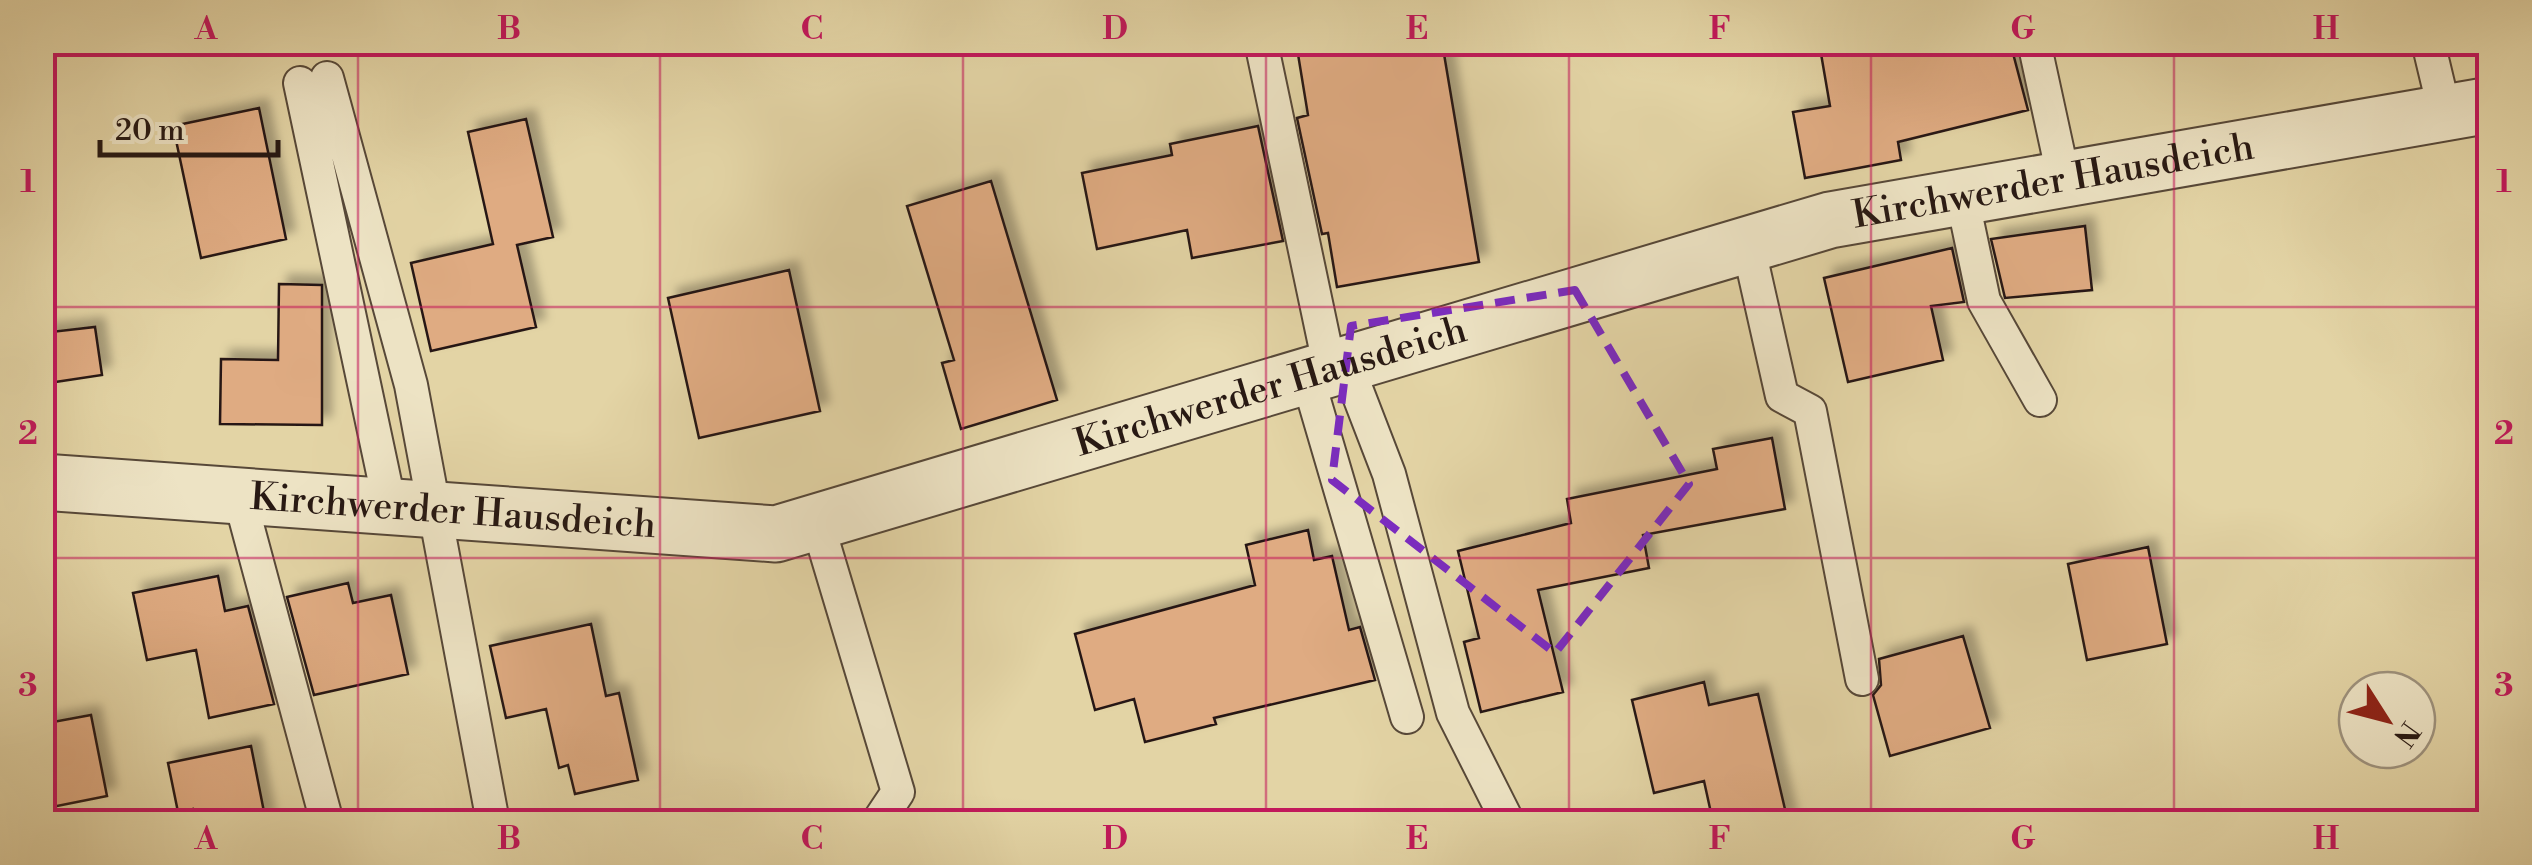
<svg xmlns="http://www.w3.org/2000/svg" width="2532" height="865" font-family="'Libre Bodoni',serif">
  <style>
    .building { fill: #dfab82; stroke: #281913; stroke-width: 2.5; filter: url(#shadow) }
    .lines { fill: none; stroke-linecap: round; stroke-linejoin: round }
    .service-casing { stroke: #574838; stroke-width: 36 }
    .tertiary-casing { stroke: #574838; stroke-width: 59 }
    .service { stroke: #ede3c4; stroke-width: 32 }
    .tertiary { stroke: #ede3c4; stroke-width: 55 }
    .marked { fill: none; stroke: #7b2cbf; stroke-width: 8; stroke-dasharray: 20 12; stroke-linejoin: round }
    .grid { fill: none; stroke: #c2185b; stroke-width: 2.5; stroke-opacity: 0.55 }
    .labels { text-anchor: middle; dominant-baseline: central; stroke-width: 10; stroke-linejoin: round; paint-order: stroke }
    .street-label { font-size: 38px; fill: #281913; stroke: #ede3c4 }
    .neatline { fill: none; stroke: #c2185b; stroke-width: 4 }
    .grid-label { font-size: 32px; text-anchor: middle; font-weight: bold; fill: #c2185b }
  </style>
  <defs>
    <filter id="shadow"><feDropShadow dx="9" dy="-9" stdDeviation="5" flood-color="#0004"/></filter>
  </defs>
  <rect width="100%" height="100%" fill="#e3d4a5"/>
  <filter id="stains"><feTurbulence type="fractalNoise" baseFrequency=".002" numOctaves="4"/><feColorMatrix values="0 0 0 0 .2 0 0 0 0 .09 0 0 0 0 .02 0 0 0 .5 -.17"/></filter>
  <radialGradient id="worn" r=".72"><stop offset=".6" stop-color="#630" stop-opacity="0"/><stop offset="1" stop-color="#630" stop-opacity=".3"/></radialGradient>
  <path class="building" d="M1296,42H1442L1479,262L1337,287L1328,233L1322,234L1297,118L1308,115Z
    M1819,42H2010L2028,110L1898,142L1901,160L1805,178L1793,112L1830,106Z
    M259,108L286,239L201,258L173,126Z
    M526,119L553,237L517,245L536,327L431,351L411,263L493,244L468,132Z
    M1258,126L1283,241L1192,258L1187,230L1097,249L1082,173L1172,155L1170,144Z
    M991,181L1057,400L961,429L942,363L954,360L907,206Z
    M2085,226L2092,290L2005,298L1991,239Z
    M1952,248L1964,302L1931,306L1943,360L1848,382L1824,278Z
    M789,270L820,411L699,438L668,298Z
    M279,284L322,285V425L220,424L221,359L278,360Z
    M95,327L102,375L42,384V333Z
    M1772,438L1785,509L1643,535L1649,568L1538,590L1563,692L1481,712L1464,642L1479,638L1458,551L1571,523L1567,499L1717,469L1713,449Z
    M1308,530L1314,560L1332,556L1349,630L1360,627L1375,680L1214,718L1216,724L1145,742L1134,699L1095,710L1075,634L1255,585L1246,545Z
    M2148,547L2167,644L2087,660L2068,564Z
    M218,576L225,611L248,606L274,704L209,718L196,650L147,660L133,593Z
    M348,583L353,603L391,595L408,674L314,695L287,597Z
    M591,624L606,696L619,693L638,780L575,794L568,765L559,768L546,709L506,718L490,646Z
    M1963,636L1990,728L1890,756L1873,695L1881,685L1879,659Z
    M1704,682L1709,705L1758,694L1788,822H1713L1704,781L1654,793L1632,700Z
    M91,715L107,796L42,809V724Z
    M251,746L266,822H196L193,809L178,812L168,763Z"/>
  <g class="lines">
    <g class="service-casing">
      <path id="service" d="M1261,42L1330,369
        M2034,42L2064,180
        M2428,42L2445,113
        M327,78L411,385L493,822
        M300,83L390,506
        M1962,197L1984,301L2040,400
        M1748,245L1782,396L1810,411L1862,679
        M1347,365L1389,474L1453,713L1508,822
        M1307,376L1407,717
        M239,495L327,822
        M817,522L898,792L878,822"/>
    </g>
    <g class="tertiary-casing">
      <g id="tertiary">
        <path id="s1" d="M42,482L776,534L1830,220L2490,105"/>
      </g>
    </g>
    <use href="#service" class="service"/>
    <use href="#tertiary" class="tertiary"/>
  </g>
  <path class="marked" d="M1575,290L1689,484L1555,653L1332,480L1351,326Z"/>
  <path class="grid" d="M358,42V822M660,42V822M963,42V822M1266,42V822M1569,42V822M1871,42V822M2174,42V822M42,307H2490M42,558H2490"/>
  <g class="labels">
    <g class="street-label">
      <text stroke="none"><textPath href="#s1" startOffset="2062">Kirchwerder Hausdeich</textPath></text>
      <text stroke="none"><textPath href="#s1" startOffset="1252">Kirchwerder Hausdeich</textPath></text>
      <text stroke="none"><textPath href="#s1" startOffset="412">Kirchwerder Hausdeich</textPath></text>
    </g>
  </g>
  <rect width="2532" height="865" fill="none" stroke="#e3d4a5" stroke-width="110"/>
  <g transform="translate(2387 720) rotate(126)"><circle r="48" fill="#ede3c4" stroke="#9e927d" stroke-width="2.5"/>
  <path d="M0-8L18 38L0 25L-18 38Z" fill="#8f2418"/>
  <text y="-15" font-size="28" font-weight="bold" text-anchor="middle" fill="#281913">N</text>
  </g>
  <path d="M100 140v15h178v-15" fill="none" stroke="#281913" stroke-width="5"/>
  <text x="115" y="140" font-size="30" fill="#281913" stroke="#ede3c4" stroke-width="8" paint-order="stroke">20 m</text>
  <rect x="55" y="55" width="2422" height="755" class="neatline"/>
  <g class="grid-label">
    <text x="206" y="39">A</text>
    <text x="509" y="39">B</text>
    <text x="812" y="39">C</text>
    <text x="1115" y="39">D</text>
    <text x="1417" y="39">E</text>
    <text x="1720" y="39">F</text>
    <text x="2023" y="39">G</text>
    <text x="2326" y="39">H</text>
    <text x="28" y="192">1</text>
    <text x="2504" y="192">1</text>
    <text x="28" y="444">2</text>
    <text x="2504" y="444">2</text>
    <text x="28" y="696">3</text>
    <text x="2504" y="696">3</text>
    <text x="206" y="849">A</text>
    <text x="509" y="849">B</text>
    <text x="812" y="849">C</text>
    <text x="1115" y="849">D</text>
    <text x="1417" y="849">E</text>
    <text x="1720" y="849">F</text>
    <text x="2023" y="849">G</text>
    <text x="2326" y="849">H</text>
  </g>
  <rect width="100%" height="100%" filter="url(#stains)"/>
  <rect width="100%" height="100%" fill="url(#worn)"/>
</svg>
